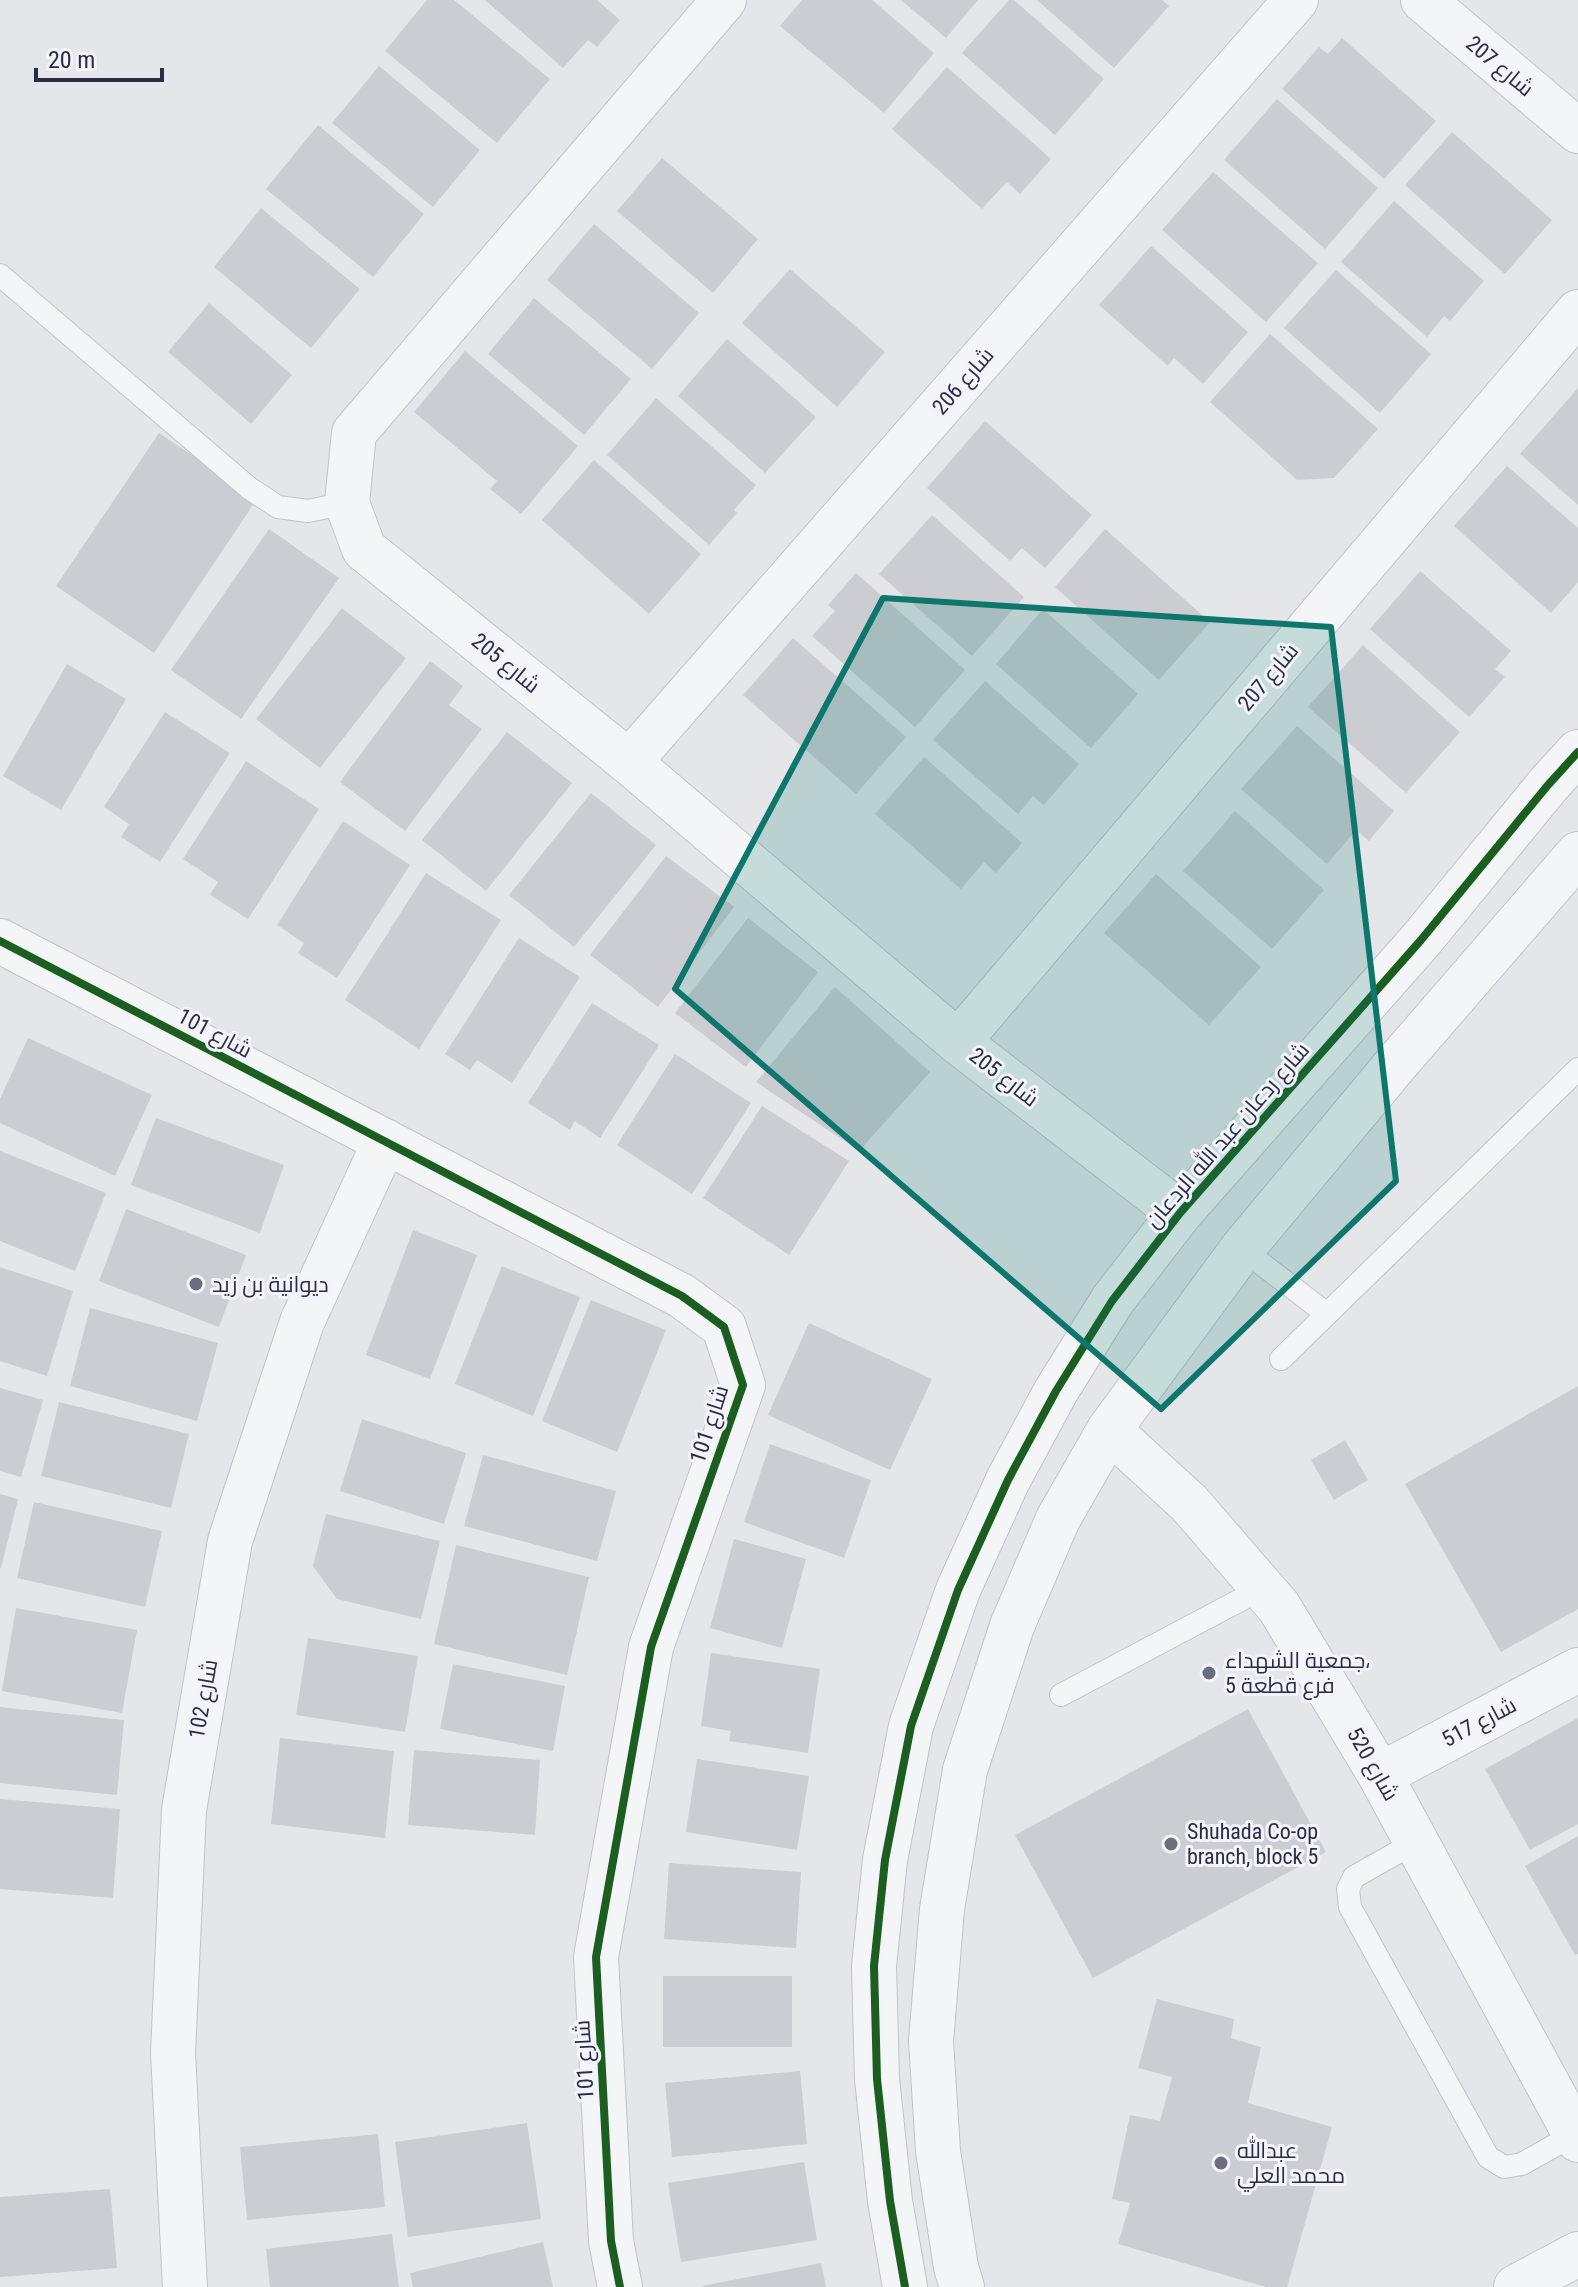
<svg xmlns="http://www.w3.org/2000/svg" width="1578" height="2287" font-family="'Roboto Condensed',Cairo,sans-serif">
  <style>
    .building { fill: #cccdd2 }
    .lines { fill: none; stroke-linecap: round; stroke-linejoin: round }
    .service-casing { stroke: #c2c3c8; stroke-width: 24 }
    .minor-casing { stroke: #c2c3c8; stroke-width: 46 }
    .tertiary-casing { stroke: #c2c3c8; stroke-width: 46 }
    .service { stroke: #f4f5f7; stroke-width: 22 }
    .minor { stroke: #f4f5f7; stroke-width: 44 }
    .tertiary { stroke: #f4f5f7; stroke-width: 44 }
    .cycleway-casing { stroke: #f3f4f9; stroke-width: 13 }
    .cycleway { stroke: #1b5e20; stroke-width: 8 }
    .marked { fill: #0f766e; fill-opacity: 0.2; stroke: #0f766e; stroke-width: 6; stroke-linejoin: round }
    .poi-dot { fill: #6b6e7f; stroke: #f3f4f9; stroke-width: 3 }
    .labels { text-anchor: middle; dominant-baseline: central; stroke-width: 6; stroke-linejoin: round; paint-order: stroke }
    .street-label { font-size: 22px; fill: #292e46; stroke: #f3f4f9 }
    .poi-label { font-size: 22px; fill: #292e46; stroke: #f3f4f9; text-anchor: start }
  </style>
  <rect width="100%" height="100%" fill="#e5e6ea"/>
  <path class="building" d="M427,0H454L550,79L497,143L385,51Z
    M485,0H597L620,20L597,47L588,40L563,68Z
    M802,0H872L934,53L884,113L780,26Z
    M901,0H978L946,38Z
    M1009,0H1014L1104,79L1055,135L962,53Z
    M1037,0H1162L1169,6L1114,68Z
    M1342,38L1436,121L1384,179L1282,89L1319,47L1328,54Z
    M379,66L480,150L433,207L332,123Z
    M947,67L1051,159L1020,194L1007,182L982,209L892,129Z
    M1277,99L1378,188L1325,249L1224,160Z
    M318,125L424,214L373,277L266,189Z
    M1452,132L1552,220L1505,274L1405,185Z
    M662,158L758,239L713,293L617,211Z
    M1213,172L1318,263L1266,322L1162,230Z
    M1394,201L1484,281L1450,321L1444,316L1427,337L1341,262Z
    M261,208L360,289L311,348L214,267Z
    M594,224L699,313L652,369L547,280Z
    M1151,246L1248,332L1203,384L1174,358L1168,366L1099,305Z
    M790,269L885,352L837,407L742,323Z
    M1336,270L1431,354L1380,413L1284,328Z
    M534,298L631,379L584,435L488,354Z
    M209,303L292,375L251,424L168,352Z
    M1270,334L1378,429L1334,478L1297,480L1210,402Z
    M727,339L816,417L765,473L678,396Z
    M465,351L578,446L521,514L490,489L497,481L414,412Z
    M1578,388V505L1520,454Z
    M656,398L756,485L734,510L737,513L709,545L607,455Z
    M985,421L1092,515L1045,568L1022,548L1010,561L927,488Z
    M159,433L257,499L154,653L56,586Z
    M594,460L701,554L649,614L542,520Z
    M1507,466L1578,528V582L1551,613L1454,526Z
    M932,515L1024,597L972,656L879,574Z
    M269,529L339,578L241,719L171,670Z
    M1105,529L1210,622L1159,680L1055,587Z
    M1420,571L1511,651L1495,669L1505,677L1469,717L1370,629Z
    M856,573L965,670L915,727L812,636L835,611L828,605Z
    M342,608L406,658L320,768L256,719Z
    M1043,609L1138,694L1091,748L996,664Z
    M793,638L906,737L856,794L743,695Z
    M1363,645L1460,732L1406,793L1308,707Z
    M430,661L463,686L449,705L482,729L405,831L340,782Z
    M67,664L126,699L61,810L3,776Z
    M985,681L1079,764L1044,805L1033,796L1018,814L933,740Z
    M165,712L230,753L160,862L121,837L129,824L104,807Z
    M1297,726L1394,811L1369,841L1356,830L1327,864L1241,789Z
    M507,732L572,783L486,891L422,840Z
    M924,757L1022,843L996,873L984,862L961,889L875,814Z
    M246,761L319,809L248,919L210,895L218,882L183,859Z
    M591,793L656,845L574,947L509,895Z
    M1235,811L1324,890L1272,949L1183,871Z
    M343,821L410,865L337,978L298,953L304,943L277,925Z
    M666,856L734,907L658,1007L590,955Z
    M426,873L501,920L419,1049L345,1000Z
    M1156,874L1261,967L1209,1025L1104,933Z
    M748,918L818,972L746,1067L675,1013Z
    M519,938L580,977L512,1083L477,1060L470,1070L445,1054Z
    M835,987L930,1072L859,1151L756,1082Z
    M592,1003L659,1045L600,1138L575,1121L570,1130L528,1103Z
    M28,1038L152,1095L115,1176L0,1123V1099Z
    M675,1054L751,1103L692,1194L617,1145Z
    M762,1106L849,1161L789,1255L703,1198Z
    M156,1118L284,1165L260,1233L131,1185Z
    M0,1151L106,1193L75,1271L0,1241Z
    M126,1209L246,1255L219,1327L99,1281Z
    M413,1230L477,1255L430,1379L366,1355Z
    M502,1266L580,1297L533,1416L455,1384Z
    M0,1267L73,1291L47,1376L0,1361Z
    M591,1300L666,1330L617,1452L542,1421Z
    M90,1308L218,1343L197,1421L70,1386Z
    M809,1323L932,1379L890,1470L768,1415Z
    M1578,1386V1609L1501,1652L1405,1484Z
    M0,1388L43,1400L21,1477L0,1471Z
    M59,1402L189,1434L171,1508L41,1476Z
    M362,1419L466,1453L444,1524L340,1491Z
    M1345,1440L1368,1480L1334,1500L1311,1460Z
    M770,1444L871,1480L844,1558L744,1522Z
    M483,1455L616,1491L597,1561L464,1526Z
    M0,1494L18,1499L1,1568H0Z
    M34,1502L162,1531L145,1607L17,1578Z
    M326,1514L440,1541L421,1619L337,1599L313,1566Z
    M734,1539L806,1559L782,1648L710,1628Z
    M456,1545L589,1577L567,1675L434,1644Z
    M16,1608L137,1630L122,1713L2,1691Z
    M308,1638L418,1656L405,1732L296,1715Z
    M711,1653L820,1669L808,1753L729,1741L731,1731L701,1726Z
    M453,1664L565,1686L553,1751L440,1729Z
    M0,1707L124,1720L117,1795L0,1783Z
    M1248,1709L1326,1852L1093,1978L1015,1835Z
    M1578,1718V1824L1530,1850L1485,1769Z
    M280,1738L394,1751L385,1838L271,1824Z
    M414,1750L540,1760L535,1835L408,1825Z
    M697,1759L809,1776L797,1850L686,1832Z
    M0,1799L120,1809L113,1898L0,1889Z
    M1578,1836V1954L1575,1955L1525,1866Z
    M669,1863L801,1872L796,1948L664,1939Z
    M663,1976H792V2047H663Z
    M1157,1999L1234,2019L1231,2038L1261,2047L1248,2103L1332,2127L1287,2287H1266L1118,2244L1130,2203L1112,2199L1130,2115L1160,2121L1172,2077L1138,2068Z
    M800,2071L807,2144L672,2157L665,2083Z
    M527,2123L541,2219L408,2237L395,2142Z
    M378,2134L385,2207L247,2220L240,2147Z
    M804,2162L817,2240L681,2262L668,2183Z
    M110,2189L117,2268L0,2277V2197Z
    M392,2234L399,2287H270L266,2249Z
    M543,2242L553,2287H413L410,2273Z
    M821,2263L826,2287H702V2286Z"/>
  <g class="lines">
    <g class="service-casing">
      <path id="service" d="M0,275L249,488L278,507L308,511L347,503
        M1242,1249L1327,1314
        M1281,1359L1578,1069
        M1061,1695L1263,1588
        M1416,1842L1354,1877L1348,1889L1350,1907L1488,2157L1504,2167L1522,2164L1575,2134"/>
    </g>
    <g class="minor-casing">
      <path id="minor" d="M724,0L354,433L347,503L364,549L629,762L958,1042L1180,1213
        M1423,0L1578,131
        M629,762L1296,0
        M0,941L682,1296L724,1327L743,1385L651,1647L596,1957L611,2241L620,2287
        M958,1042L1578,312
        M1109,1430L1189,1503L1279,1607L1380,1775L1578,2140
        M1380,1775L1578,1670
        M185,2287L173,2053L184,1810L230,1541L302,1322L385,1141
        M1516,2287L1578,2254"/>
    </g>
    <g class="tertiary-casing">
      <path id="tertiary" d="M905,2287L890,2201L877,2079L874,1966L885,1860L911,1726L958,1590L1008,1480L1056,1391L1112,1301L1180,1213L1421,940L1548,785L1578,752
        M962,2287L956,2267L938,2151L931,2041L942,1909L965,1770L1012,1626L1058,1519L1109,1430L1242,1249L1396,1064L1578,854"/>
    </g>
    <use href="#service" class="service"/>
    <use href="#minor" class="minor"/>
    <use href="#tertiary" class="tertiary"/>
    <g class="cycleway-casing">
      <path id="cycleway" d="M0,941L682,1296L724,1327L743,1385L651,1647L596,1957L611,2241L620,2287
        M905,2287L890,2201L877,2079L874,1966L885,1860L911,1726L958,1590L1008,1480L1056,1391L1112,1301L1180,1213L1421,940L1548,785L1578,752"/>
    </g>
    <use href="#cycleway" class="cycleway"/>
  </g>
  <path class="marked" d="M883,598L1331,627L1396,1181L1161,1409L675,989Z"/>
  <g class="poi-dot">
    <circle cx="196" cy="1284" r="8"/>
    <circle cx="1209" cy="1673" r="8"/>
    <circle cx="1171" cy="1844" r="8"/>
    <circle cx="1221" cy="2163" r="8"/>
  </g>
  <g class="labels">
    <g class="street-label">
      <text transform="translate(1500 66) rotate(40)">شارع 207</text>
      <text transform="translate(963 381) rotate(-49)">شارع 206</text>
      <text transform="translate(506 663) rotate(39)">شارع 205</text>
      <text transform="translate(1268 677) rotate(-50)">شارع 207</text>
      <text transform="translate(215 1033) rotate(28)">شارع 101</text>
      <text transform="translate(1004 1077) rotate(38)">شارع 205</text>
      <text transform="translate(1227 1135) rotate(-49)">شارع ردعان عبد الله الردعان</text>
      <text transform="translate(709 1424) rotate(-72)">شارع 101</text>
      <text transform="translate(203 1699) rotate(-80)">شارع 102</text>
      <text transform="translate(1479 1722) rotate(-28)">شارع 517</text>
      <text transform="translate(1373 1764) rotate(60)">شارع 520</text>
      <text transform="translate(584 2060) rotate(-93)">شارع 101</text>
    </g>
    <g class="poi-label">
      <text x="212" y="1284">ديوانية بن زيد</text>
      <text x="1225" y="1660">جمعية الشهداء،<tspan x="1225" dy="25">فرع قطعة 5</tspan></text>
      <text x="1187" y="1831">Shuhada Co-op<tspan x="1187" dy="25">branch, block 5</tspan></text>
      <text x="1237" y="2150">عبدالله<tspan x="1237" dy="25">محمد العلي</tspan></text>
    </g>
  </g>
  <path d="M36 68v12h126v-12" fill="none" stroke="#292e46" stroke-width="4"/>
  <text x="48" y="68" font-size="24" fill="#292e46" stroke="#f3f4f9" stroke-width="6" paint-order="stroke">20 m</text>
</svg>
